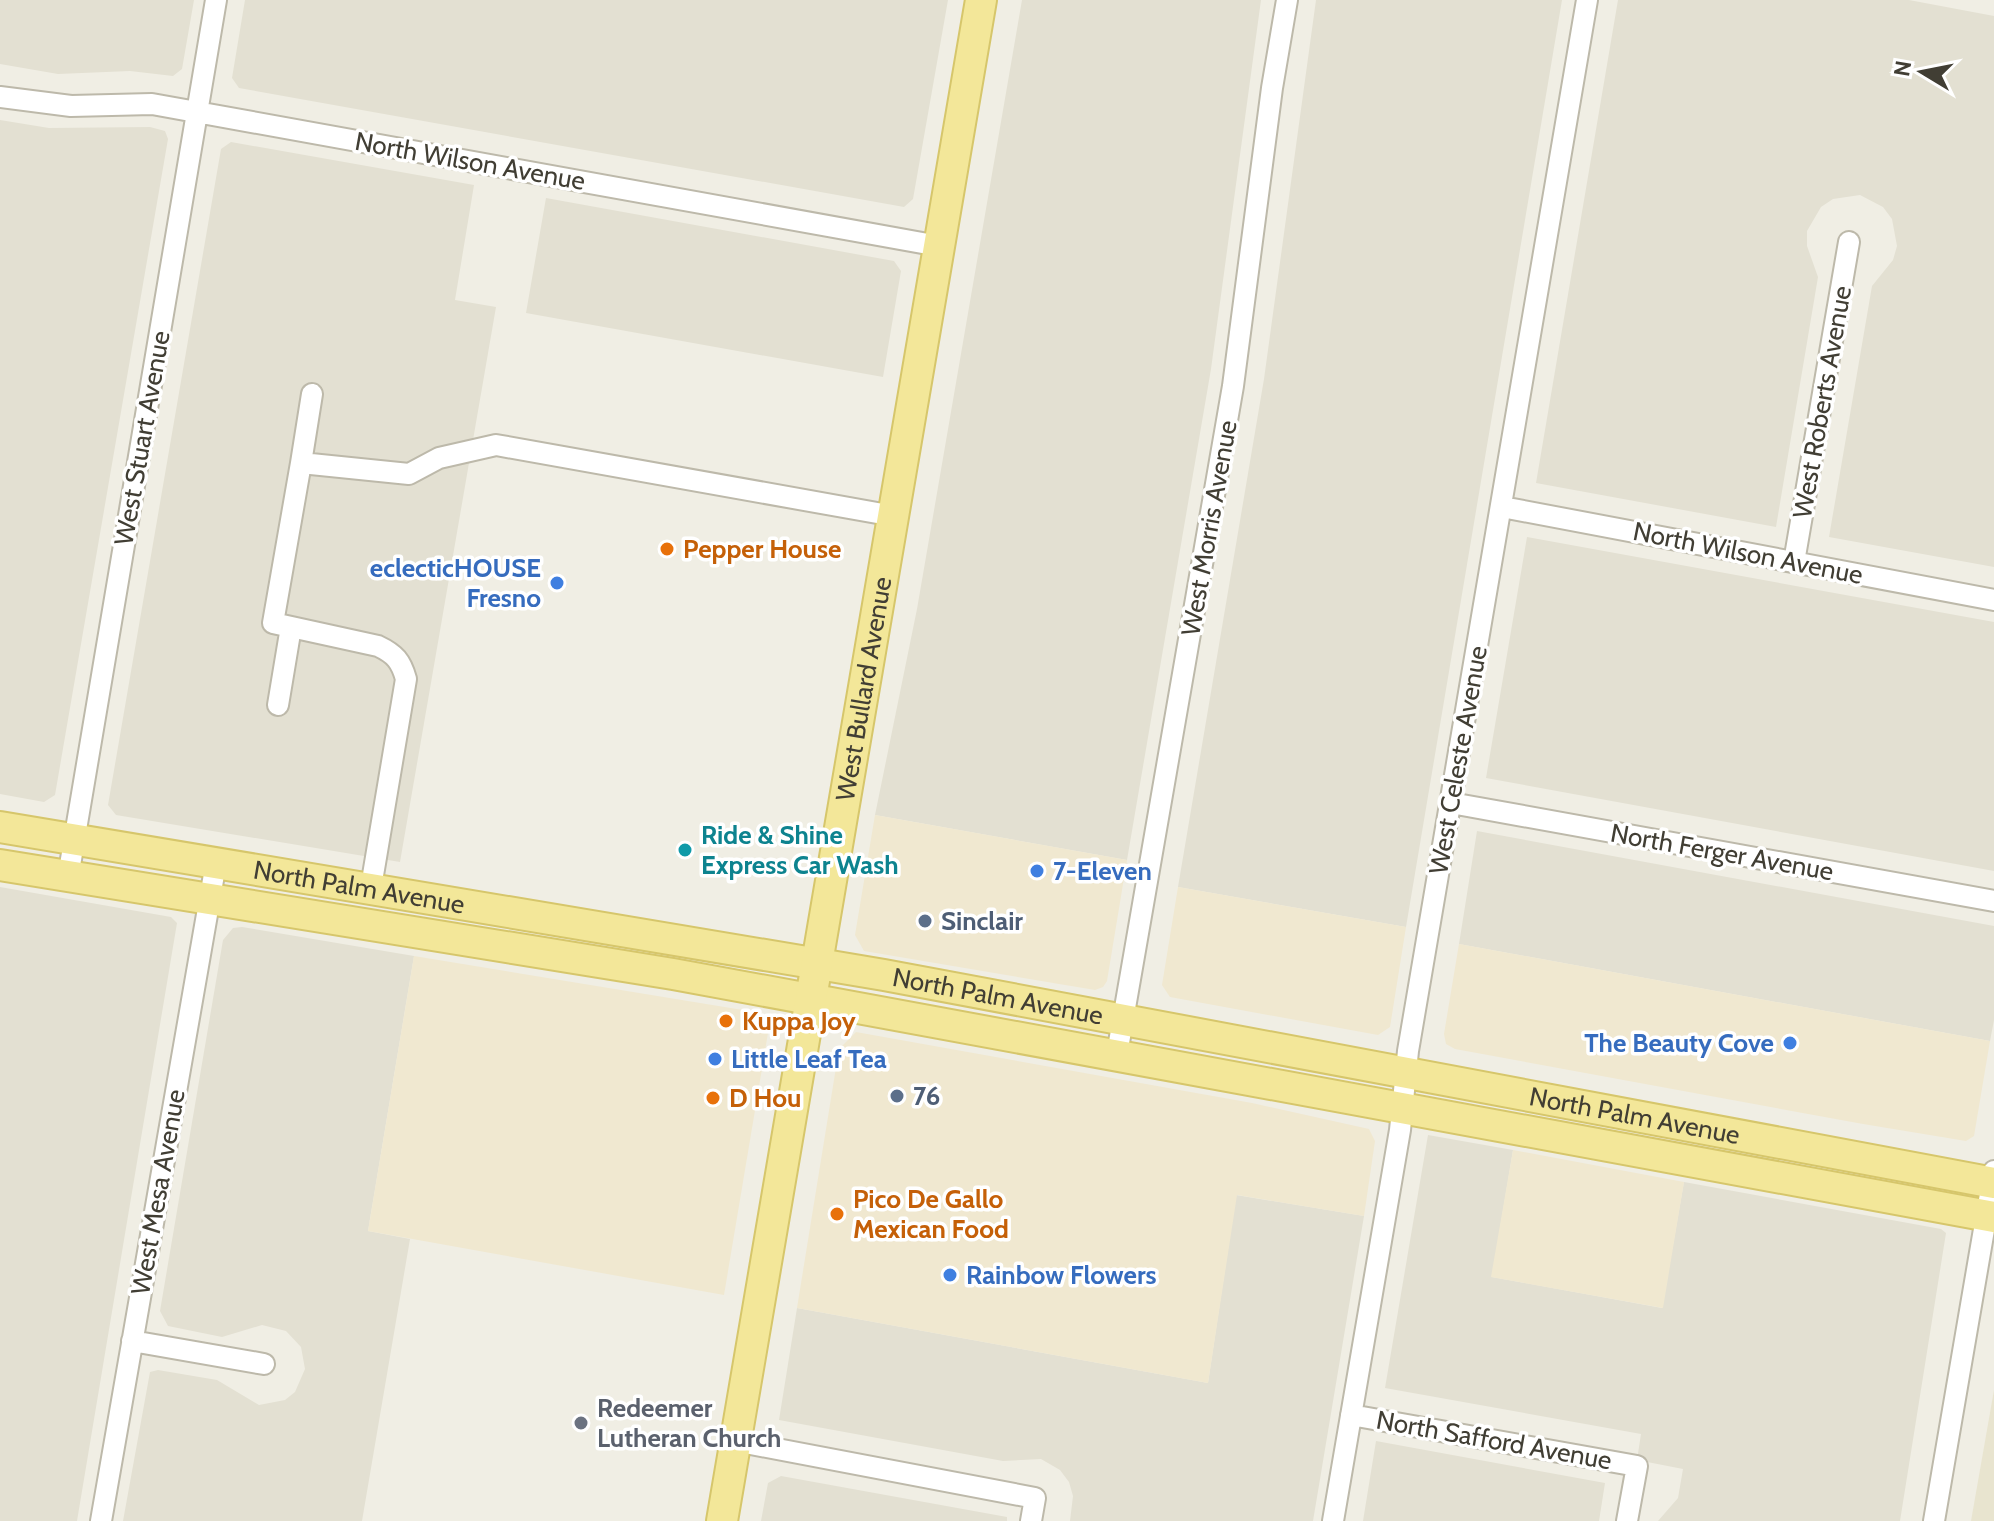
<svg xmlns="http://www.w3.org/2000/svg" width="1994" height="1521" font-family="Cabin,sans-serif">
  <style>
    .residential { fill: #e3e0d2 }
    .commercial { fill: #f0e8d0 }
    .education { fill: #e8e4cf }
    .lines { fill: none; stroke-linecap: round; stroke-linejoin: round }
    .minor-casing { stroke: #bdb9aa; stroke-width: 24 }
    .primary-casing { stroke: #d6c66b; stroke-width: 34 }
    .minor { stroke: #fff; stroke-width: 20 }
    .primary { stroke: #f3e799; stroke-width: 30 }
    .food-dot { fill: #e8710a; stroke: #fff; stroke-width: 3 }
    .shop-dot { fill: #3f7fe0; stroke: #fff; stroke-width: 3 }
    .culture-dot { fill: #0f9aa8; stroke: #fff; stroke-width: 3 }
    .service-dot { fill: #5c6f8a; stroke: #fff; stroke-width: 3 }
    .worship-dot { fill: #6b7280; stroke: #fff; stroke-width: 3 }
    .labels { text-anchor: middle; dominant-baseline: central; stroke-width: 7; stroke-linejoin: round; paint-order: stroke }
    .street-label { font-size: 26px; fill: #413e34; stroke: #fff }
    .food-label { font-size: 26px; font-weight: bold; fill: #c56008; stroke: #fff; text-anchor: start }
    .shop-label { font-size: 26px; font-weight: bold; fill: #366cbe; stroke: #fff; text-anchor: start }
    .culture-label { font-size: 26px; font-weight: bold; fill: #0d838f; stroke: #fff; text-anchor: start }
    .service-label { font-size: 26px; font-weight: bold; fill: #4e5e75; stroke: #fff; text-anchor: start }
    .worship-label { font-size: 26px; font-weight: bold; fill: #5b616d; stroke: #fff; text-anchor: start }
  </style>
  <rect width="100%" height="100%" fill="#f0eee4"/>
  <path class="residential" d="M0,0H194L182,69L173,76L130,71L58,74L0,64Z
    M245,0H948L913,199L904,207L239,88L232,78Z
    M1022,0H1261L1211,369L1127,860L875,815L917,609Z
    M1316,0H1562L1406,927L1178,887L1264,379Z
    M1618,0H1909L1994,16V567L1829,537L1872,286L1893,260L1897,246L1892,219L1883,207L1860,195L1833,199L1821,207L1807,231V246L1818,277L1776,527L1536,483Z
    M0,120L49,128L150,127L165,131L168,139L55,795L44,802L0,794Z
    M231,142L474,185L455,300L496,307L400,862L116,815L108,805L221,149Z
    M546,198L894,261L901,271L883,377L526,313Z
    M1527,537L1994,622V871L1486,778Z
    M1477,831L1994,926V1020L1990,1041L1459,944Z
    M0,887L171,917L177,923L77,1521H0Z
    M242,927L414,956L368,1231L410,1239L362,1521H123L150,1372L158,1370L217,1380L259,1405L285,1400L295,1392L305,1369L301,1347L286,1331L262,1325L222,1337L168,1326L160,1311L223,940L233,928Z
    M1428,1135L1513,1150L1492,1277L1662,1308L1684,1182L1941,1229L1946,1233L1900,1521H1658L1678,1498L1683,1469L1637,1460L1641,1434L1385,1388Z
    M1236,1195L1364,1216L1313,1521H1070L1073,1496L1069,1482L1060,1470L1041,1459L1003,1461L779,1420L797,1308L1208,1383Z
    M1376,1441L1605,1483L1599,1521H1363Z
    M781,1476L1007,1517V1521H761L768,1483Z"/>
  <path class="commercial" d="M875,815L1127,860L1107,981L1103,987L1095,990L864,951L855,935Z
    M1178,887L1406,927L1390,1027L1378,1035L1170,997L1162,985Z
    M1459,944L1990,1041L1974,1136L1966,1141L1863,1124L1455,1049L1446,1044L1444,1034Z
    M414,956L755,1012L765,1020L768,1033L724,1295L368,1231Z
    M856,1032L1252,1103L1369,1129L1375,1141L1364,1216L1237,1195L1208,1383L797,1308L839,1049Z
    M1513,1150L1684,1182L1663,1308L1491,1277Z"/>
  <path class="education" d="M1994,1390V1521H1971Z"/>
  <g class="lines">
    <g class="minor-casing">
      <path id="minor" d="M0,97L71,106L152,104L939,246
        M301,463L312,394
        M1502,507L1994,600
        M1794,562L1849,242
        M278,705L291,627
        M1451,803L1994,901
        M68,877L216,0
        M371,887L406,679C401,661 395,654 378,646L273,623L301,463L409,474L439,458L496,445L894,516
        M1117,1054L1233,386L1272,88L1287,0
        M132,1341L264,1364
        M1351,1415L1637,1466L1627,1521
        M735,1441L1035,1498L1031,1521
        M101,1521L216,863
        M1333,1521L1400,1130L1408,1051L1587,0
        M1934,1521L1994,1171"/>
    </g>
    <g class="primary-casing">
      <g id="primary">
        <path id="s1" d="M0,827L884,975L1994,1183"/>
        <path d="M0,865L673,974L1994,1217"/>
        <path id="s2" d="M722,1521L981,0"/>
      </g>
    </g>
    <use href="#minor" class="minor"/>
    <use href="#primary" class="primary"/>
  </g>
  <g class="food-dot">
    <circle cx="667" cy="549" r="8"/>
    <circle cx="726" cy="1021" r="8"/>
    <circle cx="713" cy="1098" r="8"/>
    <circle cx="837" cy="1214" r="8"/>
  </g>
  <g class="shop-dot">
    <circle cx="557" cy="583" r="8"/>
    <circle cx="1037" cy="871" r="8"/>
    <circle cx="1790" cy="1043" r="8"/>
    <circle cx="715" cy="1059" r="8"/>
    <circle cx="950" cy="1275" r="8"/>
  </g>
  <circle class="culture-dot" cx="685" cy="850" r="8"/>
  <g class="service-dot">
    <circle cx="925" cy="921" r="8"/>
    <circle cx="897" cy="1096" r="8"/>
  </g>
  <circle class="worship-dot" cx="581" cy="1423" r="8"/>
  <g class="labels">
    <g class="street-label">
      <text transform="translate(470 161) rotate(10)">North Wilson Avenue</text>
      <text transform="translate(1822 402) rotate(-80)">West Roberts Avenue</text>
      <text transform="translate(142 438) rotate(-80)">West Stuart Avenue</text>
      <text transform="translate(1209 528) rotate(-80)">West Morris Avenue</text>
      <text transform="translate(1748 553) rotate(11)">North Wilson Avenue</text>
      <text stroke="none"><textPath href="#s2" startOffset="844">West Bullard Avenue</textPath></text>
      <text transform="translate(1458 760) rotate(-80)">West Celeste Avenue</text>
      <text transform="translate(1722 852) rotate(10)">North Ferger Avenue</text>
      <text stroke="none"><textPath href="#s1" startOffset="364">North Palm Avenue</textPath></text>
      <text stroke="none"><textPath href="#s1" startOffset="1012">North Palm Avenue</textPath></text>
      <text stroke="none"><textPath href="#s1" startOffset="1660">North Palm Avenue</textPath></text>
      <text transform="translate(158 1192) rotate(-80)">West Mesa Avenue</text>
      <text transform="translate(1494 1440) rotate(10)">North Safford Avenue</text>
    </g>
    <g class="food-label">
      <text x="683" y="549">Pepper House</text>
      <text x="742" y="1021">Kuppa Joy</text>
      <text x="729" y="1098">D Hou</text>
      <text x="853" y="1199">Pico De Gallo<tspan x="853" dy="30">Mexican Food</tspan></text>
    </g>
    <g class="shop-label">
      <text x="541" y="568" text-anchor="end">eclecticHOUSE<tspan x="541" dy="30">Fresno</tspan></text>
      <text x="1053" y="871">7-Eleven</text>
      <text x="1774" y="1043" text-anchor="end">The Beauty Cove</text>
      <text x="731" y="1059">Little Leaf Tea</text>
      <text x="966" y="1275">Rainbow Flowers</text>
    </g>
    <g class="culture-label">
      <text x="701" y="835">Ride &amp; Shine<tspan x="701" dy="30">Express Car Wash</tspan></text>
    </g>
    <g class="service-label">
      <text x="941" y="921">Sinclair</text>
      <text x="913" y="1096">76</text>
    </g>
    <g class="worship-label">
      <text x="597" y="1408">Redeemer<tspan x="597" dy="30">Lutheran Church</tspan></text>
    </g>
  </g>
  <g transform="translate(1922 72) rotate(280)" stroke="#ffffff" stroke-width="6" paint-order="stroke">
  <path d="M0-6L14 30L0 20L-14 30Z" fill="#413e34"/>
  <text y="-12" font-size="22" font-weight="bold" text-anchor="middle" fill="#413e34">N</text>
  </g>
</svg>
